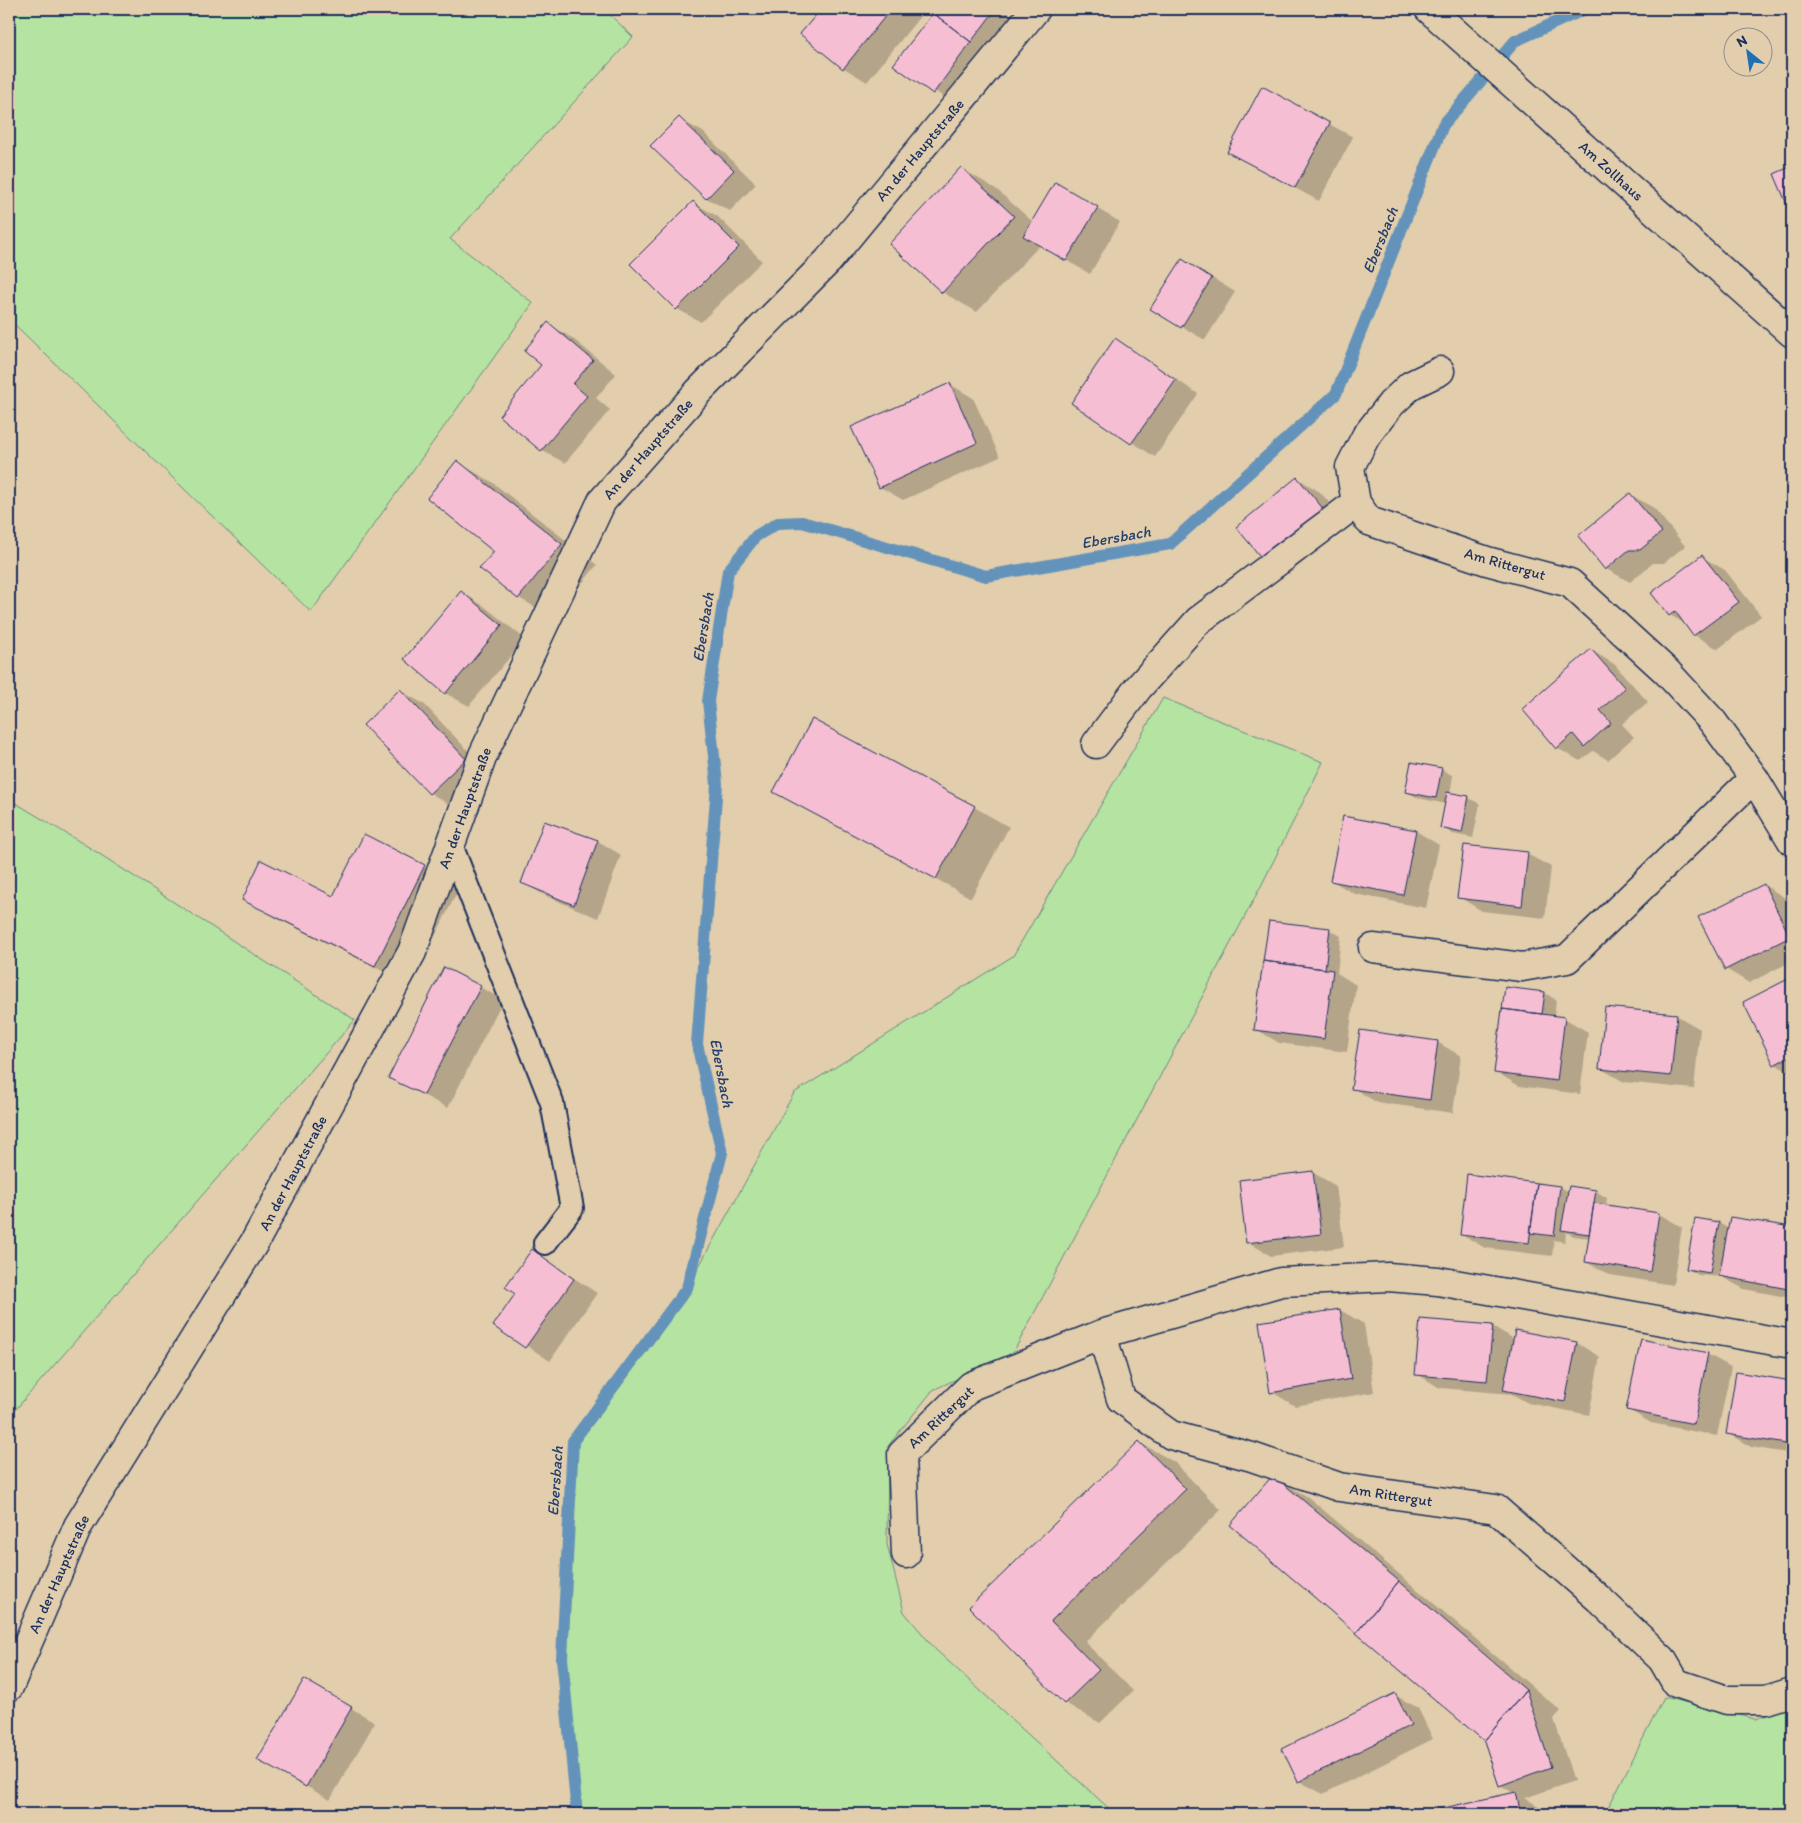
<svg xmlns="http://www.w3.org/2000/svg" width="1801" height="1823" font-family="Itim,sans-serif">
  <style>
    .green { fill: #b5e3a1; stroke: #688980 }
    .shadow { fill: #0003 }
    .lines { fill: none; stroke-linecap: round; stroke-linejoin: round }
    .stream { stroke: #6493ba; stroke-width: 12 }
    .building { fill: #f6bed3; stroke: #1b2f5e }
    .lane-casing { stroke: #1b2f5e; stroke-width: 26 }
    .street-casing { stroke: #1b2f5e; stroke-width: 31 }
    .secondary-casing { stroke: #1b2f5e; stroke-width: 31 }
    .lane { stroke: #e2ceac; stroke-width: 22 }
    .street { stroke: #e2ceac; stroke-width: 28 }
    .secondary { stroke: #e2ceac; stroke-width: 28 }
    .labels { text-anchor: middle; dominant-baseline: central; stroke-width: 5; stroke-linejoin: round; paint-order: stroke }
    .street-label { font-size: 15px; fill: #1b2f5e; stroke: #e2ceac }
    .water-label { font-size: 16px; font-style: italic; fill: #27406d; stroke: #e2ceac }
  </style>
  <rect width="100%" height="100%" fill="#e2ceac"/>
  <filter id="ink" filterUnits="userSpaceOnUse"><feTurbulence type="fractalNoise" baseFrequency=".02" numOctaves="2"/><feDisplacementMap in="SourceGraphic" scale="10" xChannelSelector="R" yChannelSelector="G"/><feConvolveMatrix kernelMatrix="1 2 1 2 8 2 1 2 1" color-interpolation-filters="sRGB"/></filter>
  <g filter="url(#ink)">
    <path class="green" d="M9,9H604L633,37L450,239L533,303L311,612L9,319Z
      M1163,698L1323,762L1261,886L1013,1353L933,1390L888,1446L887,1544L904,1612L936,1650L1115,1814H577L562,1658L573,1441L687,1288L794,1093L1013,956Z
      M9,799L95,851L355,1020L9,1417Z
      M1664,1697L1755,1719L1792,1707V1814H1605Z"/>
    <path class="shadow" d="M822,9H926L867,82L844,68L802,34Z
      M937,9H1003L1020,22L958,106L894,65Z
      M1263,88L1353,137L1319,201L1252,165Z
      M679,119L703,132L756,184L730,211L706,198Z
      M961,168L996,189L1033,222L1055,184L1120,222L1090,274L1040,245L977,312L942,292Z
      M694,203L717,216L762,261L701,322L677,309Z
      M1183,260L1235,292L1205,340L1182,327Z
      M548,324L572,338L616,374L596,398L610,410L565,463L541,450L543,365Z
      M1116,339L1198,394L1155,457L1072,403Z
      M950,384L973,398L1000,457L903,500L880,487Z
      M457,462L492,482L597,565L554,618L519,598L481,568L496,551Z
      M1297,478L1320,492L1348,524L1289,574L1265,560Z
      M1631,495L1654,508L1685,546L1664,563H1653L1630,582L1606,569Z
      M1702,557L1725,570L1761,616L1718,649L1694,635L1687,625L1670,615Z
      M461,592L484,606L525,639L469,706L445,693Z
      M1591,650L1614,664L1648,702L1622,724L1634,737L1608,760L1593,751L1580,761L1557,748Z
      M401,691L424,704L489,773L453,807L430,793L365,725Z
      M1442,769L1453,776L1450,794L1469,798L1480,804L1473,838L1453,834L1441,827L1446,804L1418,798L1407,792Z
      M775,791L974,807L1009,827L971,898Z
      M1344,817L1416,831L1439,845L1426,908L1355,894L1332,881Z
      M544,822L598,841L621,855L598,918L546,896L522,882Z
      M365,836L460,886L411,985L278,919L243,899L334,898Z
      M1527,854L1551,867L1545,918L1482,911L1459,897Z
      M1764,885L1787,899L1792,909V961L1749,983L1726,969Z
      M1270,922L1330,930L1341,936L1337,973L1356,985L1347,1052L1279,1043L1256,1029Z
      M1792,978V1074L1775,1064L1745,1003Z
      M480,987L503,1000L448,1108L390,1078Z
      M1507,989L1545,993L1556,1000L1554,1017L1564,1018L1588,1032L1580,1094L1519,1086L1496,1072Z
      M1676,1015L1700,1029L1694,1089L1624,1082L1600,1068Z
      M1437,1042L1461,1056L1453,1113L1376,1102L1353,1088Z
      M1312,1172L1336,1186L1344,1247L1271,1256L1248,1242Z
      M1560,1187L1569,1192L1596,1191L1607,1198L1606,1206L1659,1214L1682,1227L1673,1285L1610,1275L1586,1262L1590,1238L1574,1236L1566,1232L1565,1242L1554,1240L1552,1256L1485,1248L1461,1234Z
      M1731,1218L1792,1229V1298L1744,1289L1722,1277L1698,1275L1687,1268L1719,1223L1729,1229Z
      M532,1251L597,1293L550,1361L495,1325L517,1294Z
      M1340,1310L1364,1324L1374,1392L1295,1406L1272,1392Z
      M1492,1326L1514,1339L1577,1343L1600,1357L1589,1415L1528,1403L1512,1394L1440,1388L1417,1374Z
      M1707,1354L1731,1367L1717,1436L1651,1423L1627,1409Z
      M1737,1373L1792,1383V1454L1751,1447L1727,1433Z
      M1139,1442L1174,1462L1221,1510L1085,1642L1133,1691L1100,1723L1065,1703L971,1607Z
      M1273,1477L1308,1497L1561,1711L1554,1719L1574,1781L1525,1798L1552,1814H1422L1515,1794L1500,1785L1485,1740Z
      M304,1681L375,1722L330,1800L259,1759Z
      M1395,1695L1418,1708L1433,1739L1323,1794L1299,1781Z"/>
    <g class="lines">
      <path class="stream" d="M577,1814L562,1658L573,1441L687,1288L722,1153L697,1044L717,784L708,701L728,571L756,536L778,523L802,522L986,576L1170,544L1336,394L1443,125L1515,41L1585,9"/>
    </g>
    <path class="building" d="M821,9H891L843,69L800,34Z
      M936,9H996L971,42L933,13Z
      M933,13L971,42L933,94L893,65Z
      M1262,86L1330,123L1295,188L1227,152Z
      M679,117L734,170L706,199L650,146Z
      M1792,166V216L1774,174Z
      M961,167L1014,216L942,293L889,244Z
      M1055,182L1098,207L1066,261L1023,236Z
      M693,201L739,247L676,310L630,264Z
      M1182,259L1212,278L1181,328L1150,309Z
      M548,322L593,360L573,384L587,396L541,451L499,416L541,365L524,351Z
      M1115,338L1176,380L1131,444L1071,403Z
      M950,383L977,443L879,488L851,427Z
      M457,460L562,544L518,599L479,568L494,552L427,498Z
      M1297,477L1325,511L1264,561L1236,527Z
      M1630,493L1662,532L1640,550H1629L1605,570L1578,536Z
      M1702,555L1739,602L1693,636L1675,611L1669,616L1651,593Z
      M461,591L502,625L445,694L404,659Z
      M1591,649L1625,688L1600,710L1611,723L1584,747L1573,734L1556,749L1522,709Z
      M400,689L466,759L429,794L363,725Z
      M812,719L975,806L936,879L773,792Z
      M1411,762L1442,768L1436,798L1405,792Z
      M1447,792L1469,796L1462,833L1440,828Z
      M1343,816L1416,830L1403,895L1330,881Z
      M544,821L598,840L574,905L521,883Z
      M364,834L425,865L375,966L242,900L261,860L333,896Z
      M1464,845L1528,852L1522,906L1457,898Z
      M1764,884L1790,937L1725,970L1698,917Z
      M1269,921L1330,928L1325,969L1263,961Z
      M1263,961L1333,970L1324,1039L1254,1030Z
      M444,967L481,986L424,1095L388,1078Z
      M1792,977V1055L1774,1065L1743,1002Z
      M1505,987L1545,992L1542,1014L1502,1009Z
      M1605,1007L1677,1014L1671,1076L1599,1069Z
      M1502,1009L1565,1017L1557,1081L1494,1073Z
      M1360,1030L1438,1041L1430,1100L1351,1089Z
      M1313,1171L1321,1234L1246,1243L1239,1180Z
      M1467,1174L1537,1183L1529,1243L1460,1235Z
      M1537,1183L1560,1186L1554,1236L1530,1233Z
      M1569,1186L1596,1190L1589,1234L1561,1230Z
      M1594,1203L1659,1213L1650,1272L1585,1262Z
      M1730,1217L1792,1227V1262L1788,1289L1719,1276Z
      M1695,1218L1719,1222L1710,1273L1686,1269Z
      M532,1249L574,1279L525,1348L493,1326L515,1294L505,1287Z
      M1340,1309L1351,1379L1270,1393L1259,1322Z
      M1420,1319L1493,1325L1487,1381L1415,1375Z
      M1515,1330L1577,1342L1565,1402L1503,1390Z
      M1641,1339L1708,1353L1694,1424L1626,1410Z
      M1736,1372L1792,1381V1445L1726,1434Z
      M1139,1441L1186,1489L1051,1621L1099,1670L1064,1704L969,1607Z
      M1273,1475L1399,1581L1356,1633L1230,1525Z
      M1399,1581L1526,1690L1484,1741L1356,1633Z
      M304,1679L352,1707L306,1787L257,1760Z
      M1526,1690L1551,1767L1499,1786L1484,1741Z
      M1395,1693L1411,1725L1298,1782L1282,1749Z
      M1516,1792L1521,1814H1416Z"/>
    <g class="lines">
      <g class="lane-casing">
        <path id="lane" d="M451,845L552,1103L572,1208L545,1243"/>
      </g>
      <g class="street-casing">
        <path id="street" d="M1440,371L1411,385L1391,404L1366,436L1350,467L1356,503L1369,521L1487,561L1570,583L1666,671L1713,722L1754,778L1792,841
          M1096,744L1138,688L1198,621L1356,503
          M1373,948L1522,967L1567,959L1754,778
          M1102,1334L1121,1399L1171,1435L1252,1457L1339,1487L1496,1509L1599,1599L1662,1659L1676,1683L1727,1700H1766L1792,1692
          M906,1554L902,1454L971,1386L1102,1334L1281,1282L1388,1277L1438,1281L1792,1344
          M9,1687L78,1526L254,1243L412,952L483,755L602,501L698,392L828,261L1036,9"/>
      </g>
      <g class="secondary-casing">
        <path id="secondary" d="M1429,9L1792,333"/>
      </g>
      <use href="#lane" class="lane"/>
      <use href="#street" class="street"/>
      <use href="#secondary" class="secondary"/>
    </g>
  </g>
  <g class="labels">
    <g class="street-label">
      <text transform="translate(920 150) rotate(-50)">An der Hauptstraße</text>
      <text transform="translate(1611 171) rotate(42)">Am Zollhaus</text>
      <text transform="translate(648 449) rotate(-49)">An der Hauptstraße</text>
      <text transform="translate(1505 564) rotate(16)">Am Rittergut</text>
      <text transform="translate(465 808) rotate(-70)">An der Hauptstraße</text>
      <text transform="translate(293 1173) rotate(-62)">An der Hauptstraße</text>
      <text transform="translate(941 1417) rotate(-43)">Am Rittergut</text>
      <text transform="translate(1391 1495) rotate(9)">Am Rittergut</text>
      <text transform="translate(59 1574) rotate(-66)">An der Hauptstraße</text>
    </g>
    <g class="water-label">
      <text transform="translate(1380 240) rotate(-68)">Ebersbach</text>
      <text transform="translate(1116 537) rotate(-10)">Ebersbach</text>
      <text transform="translate(703 627) rotate(-81)">Ebersbach</text>
      <text transform="translate(722 1073) rotate(79)">Ebersbach</text>
      <text transform="translate(555 1481) rotate(-86)">Ebersbach</text>
    </g>
  </g>
  <rect width="1801" height="1823" fill="none" stroke="#e2ceac" stroke-width="30"/>
  <rect x="15" y="15" width="1771" height="1793" fill="none" stroke="#1b2f5e" stroke-width="2" filter="url(#ink)"/>
  <g transform="translate(1748 52) rotate(330)"><circle r="24" fill="#e2ceac" stroke="#928e8d"/>
  <path d="M0-4L9 19L0 12L-9 19Z" fill="#1f6fb2"/>
  <text y="-8" font-size="14" font-weight="bold" text-anchor="middle" fill="#1b2f5e">N</text>
  </g>
</svg>
